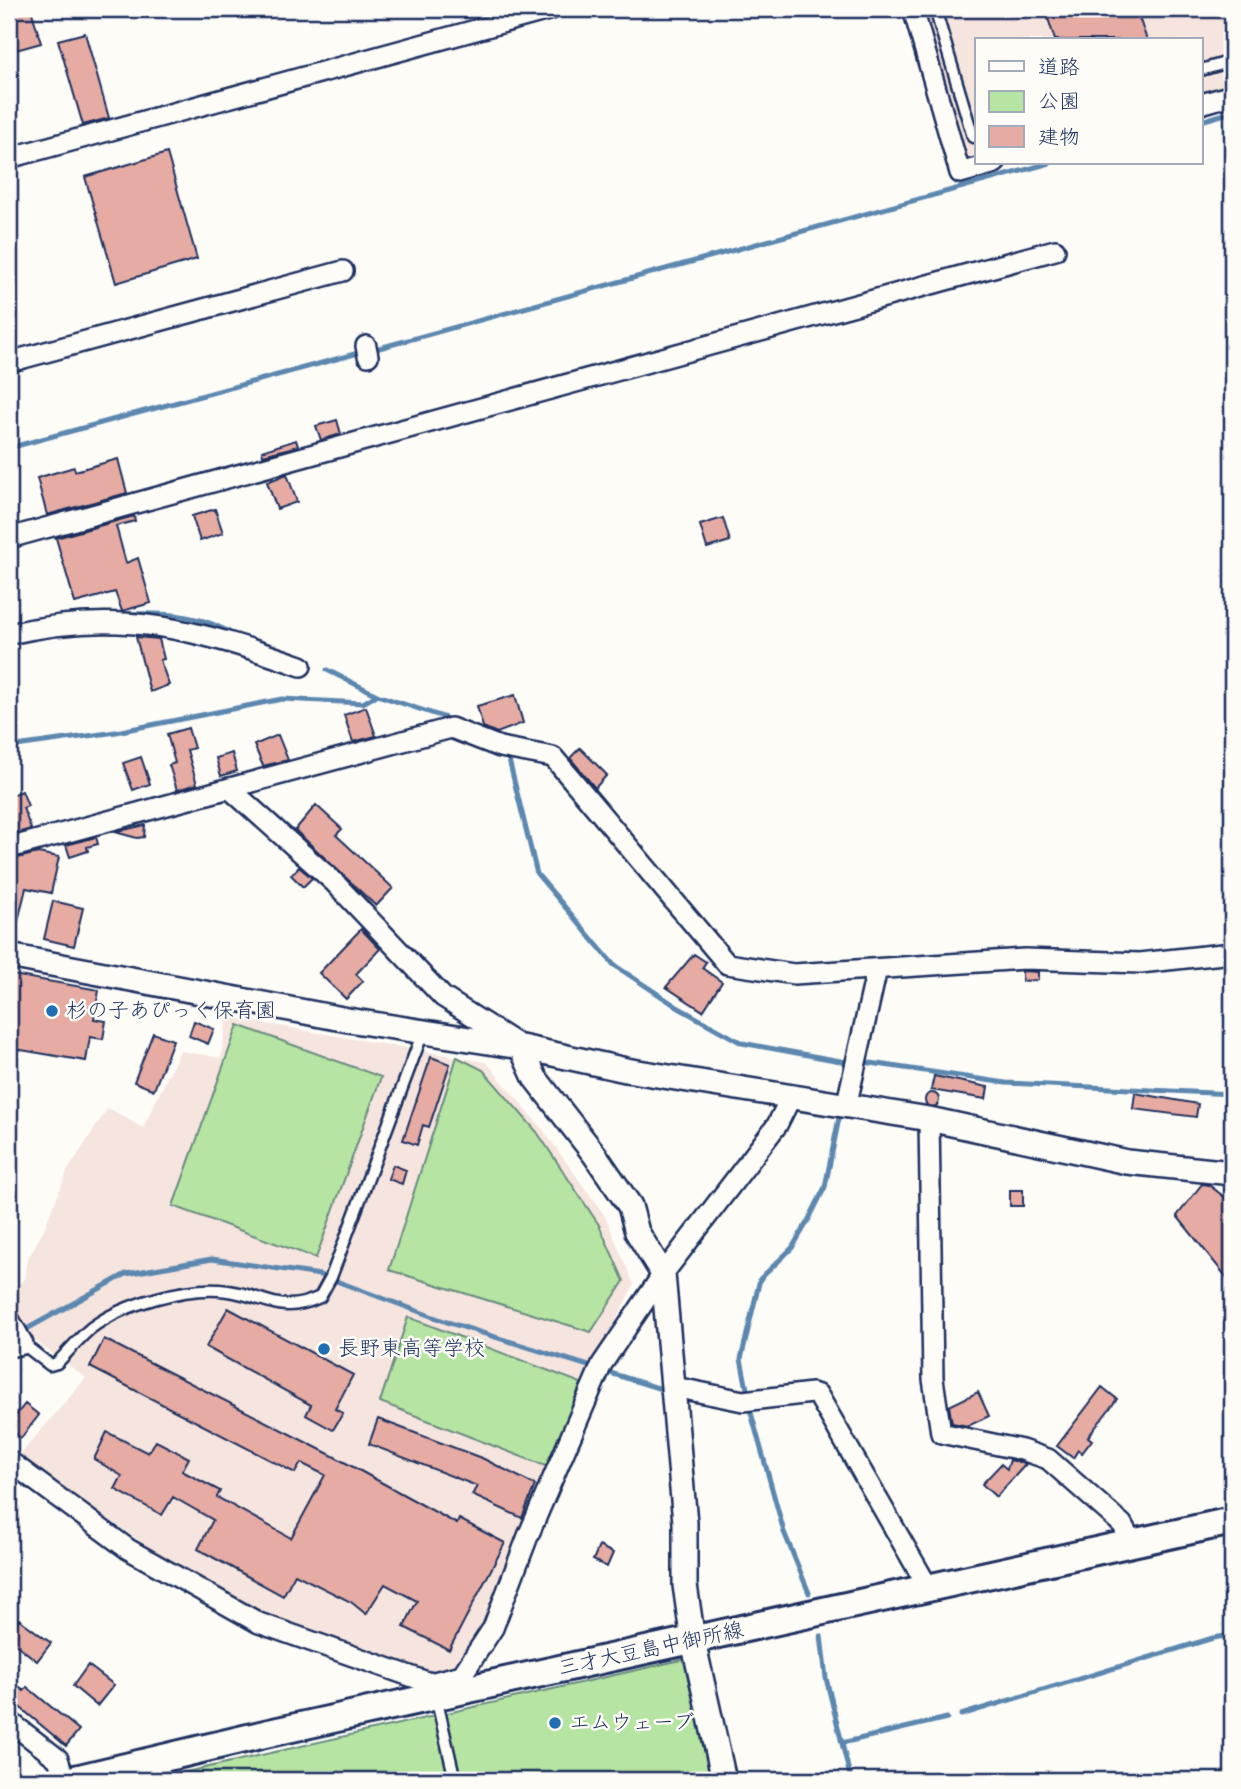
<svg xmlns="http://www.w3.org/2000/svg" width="1241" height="1789" font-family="Kalam,'Klee One',sans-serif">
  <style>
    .built { fill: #f6e4de }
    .green { fill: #b6e4a2; stroke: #688a80; stroke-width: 2 }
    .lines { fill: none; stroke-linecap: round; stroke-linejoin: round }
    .stream { stroke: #5b87af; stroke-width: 5 }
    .building { fill: #e6aba3; stroke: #1b2f5e; stroke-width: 2 }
    .service-casing { stroke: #1b2f5e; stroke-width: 15 }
    .minor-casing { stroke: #1b2f5e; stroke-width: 24 }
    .tertiary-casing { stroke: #1b2f5e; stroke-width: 28 }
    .secondary-casing { stroke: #1b2f5e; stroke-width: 32 }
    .service { stroke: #fdfcf7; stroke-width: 10 }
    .minor { stroke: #fdfcf7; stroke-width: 19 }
    .tertiary { stroke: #fdfcf7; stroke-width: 23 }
    .secondary { stroke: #fdfcf7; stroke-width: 26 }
    .poi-dot { fill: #1f6fb2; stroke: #fdfcf7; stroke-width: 2.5 }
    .labels { text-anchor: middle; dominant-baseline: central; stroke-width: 5; stroke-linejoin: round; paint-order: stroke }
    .poi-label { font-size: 21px; fill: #1b2f5e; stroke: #fdfcf7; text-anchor: start }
    .street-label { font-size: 21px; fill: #1b2f5e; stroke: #fdfcf7 }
  </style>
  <rect width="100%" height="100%" fill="#fdfcf7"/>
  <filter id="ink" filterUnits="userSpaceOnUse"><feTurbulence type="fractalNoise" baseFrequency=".0143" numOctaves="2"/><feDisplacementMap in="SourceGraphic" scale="14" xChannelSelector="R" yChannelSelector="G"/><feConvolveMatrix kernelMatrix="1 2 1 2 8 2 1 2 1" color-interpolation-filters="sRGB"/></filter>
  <g filter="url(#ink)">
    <path class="built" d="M920,9H1232V85L1201,94V40H977V155L965,158Z
      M227,1017L486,1062L543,1130L605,1216L634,1285L596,1359L488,1624L458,1672L437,1674L401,1666L261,1618L175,1566L19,1456L86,1378L31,1338L9,1304V1291L25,1279L26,1263L44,1229L68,1170L108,1108L143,1128L180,1051L221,1058Z"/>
    <path class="green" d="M238,1025L381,1077L316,1258L173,1206Z
      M457,1057L483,1070L537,1132L599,1225L624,1281L591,1332L389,1270Z
      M408,1317L581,1383L548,1467L380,1402Z
      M690,1658L717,1780H151Z"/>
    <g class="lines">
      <path class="stream" d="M1201,121L1232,112
        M372,350L1050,163
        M9,448L362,352
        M128,614C168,613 204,614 239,638
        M327,670L377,695L446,718
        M9,747L116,732L282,699L363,703L377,695
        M509,760L537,874L614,965L679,1008L742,1043L846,1062L845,1072
        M864,1062L1006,1083L1232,1094
        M25,1330L126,1274L212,1259L320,1275L447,1322L595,1368
        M604,1371L658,1388
        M747,1389L741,1359L760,1279L792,1248L808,1221L825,1187L840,1113
        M750,1409L784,1532L809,1593
        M821,1636L826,1678L851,1780
        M961,1715L1213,1638L1232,1635
        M842,1743L947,1718"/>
    </g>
    <path class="building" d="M9,9H31L41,43L9,52Z
      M1045,9H1136L1147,40H1055Z
      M85,33L109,118L83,125L58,40Z
      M167,153L197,259L116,283L85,177Z
      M337,420L341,434L321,440L316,426Z
      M296,440L298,446L263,455L262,451Z
      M118,459L127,493L47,515L37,478L74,467L75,471Z
      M287,474L297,502L277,509L267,482Z
      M215,509L223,533L200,541L192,516Z
      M134,516L135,521L116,526L126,563L138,558L151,603L122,611L115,592L75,603L56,538Z
      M723,518L730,541L707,548L700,525Z
      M136,637L159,639L164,659L160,660L169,685L150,692Z
      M515,695L523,723L497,733L483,727L477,706Z
      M366,707L376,736L353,742L344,715Z
      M188,728L194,748L187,750L197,784L177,790L169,765L175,763L167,734Z
      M278,735L288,760L263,766L254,745Z
      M580,748L607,775L595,788L570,758Z
      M232,753L237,771L221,776L216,758Z
      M141,757L150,784L133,790L123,763Z
      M22,791L28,806L23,808L31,829L11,835L9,796Z
      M316,805L342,829L336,835L393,888L376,906L295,830Z
      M145,825L144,837L137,838L115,832Z
      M96,837L98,844L87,847L88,851L70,857L66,845Z
      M38,853L59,857L51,893L26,888L14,938H9V860Z
      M299,867L312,878L303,887L291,875Z
      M53,901L83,908L74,946L44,939Z
      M361,929L380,949L356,974L363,981L346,999L319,973Z
      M694,954L706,962L702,968L722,982L703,1011L666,987Z
      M1022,971L1038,972V980L1022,981Z
      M13,975L99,990L94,1019L106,1021L103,1039L90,1037L86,1061L9,1048V1002Z
      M194,1021L214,1029L208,1044L189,1036Z
      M153,1033L173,1040L154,1090L134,1082Z
      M431,1057L450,1064L429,1127L423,1125L417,1145L403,1140Z
      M934,1076L988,1087L986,1099L931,1090Z
      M1135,1093L1198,1104L1196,1117L1133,1109Z
      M925 1100a7 7 0 1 1 14 0a7 7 0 1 1-14 0Z
      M393,1165L406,1170L402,1184L388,1179Z
      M1202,1184L1209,1185L1232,1203V1284L1177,1216Z
      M1010,1190H1023V1206H1010Z
      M228,1308L353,1375L335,1409L343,1413L333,1430L306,1415L311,1405L206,1347Z
      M104,1339L335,1457L457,1524L459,1519L505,1543L449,1650L404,1627L417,1601L385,1584L366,1614L351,1602L295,1574L283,1596L198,1549L213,1520L173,1497L162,1515L115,1489L122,1476L94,1459L107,1432L148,1453L156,1441L189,1458L182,1471L220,1491L217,1497L291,1538L325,1475L301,1463L295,1473L90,1367Z
      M1102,1387L1117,1399L1088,1437L1092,1440L1082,1453L1078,1450L1073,1458L1057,1446Z
      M978,1392L989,1416L968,1426L952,1423L949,1406Z
      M25,1404L39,1415L21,1438L9,1429V1424Z
      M378,1419L484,1459L535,1485L522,1518L472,1495L477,1486L369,1444Z
      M1010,1460L1026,1464L996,1497L982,1484L1001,1464L1007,1469Z
      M599,1546L613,1553L607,1567L593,1560Z
      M19,1619L51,1643L37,1661L9,1639V1632Z
      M88,1665L114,1685L97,1706L73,1686Z
      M9,1679L24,1691L27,1687L79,1730L66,1746L9,1698Z"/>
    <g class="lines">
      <g class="service-casing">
        <path id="service" d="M935,9L973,137L977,136
          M1201,70L1232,61
          M23,1344L50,1365L57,1363C68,1352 79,1338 91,1328C123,1304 188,1285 228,1291C267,1296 279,1316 320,1297L331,1277L423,1032
          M436,1697L455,1780"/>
      </g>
      <g class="minor-casing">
        <path id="minor" d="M913,9L960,173L995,163
          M1201,104L1232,95
          M9,158L552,9
          M366,346L368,356
          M9,362L343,271
          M9,538L1055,250
          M9,634C122,608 195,629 301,666
          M229,788L334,882L443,997L520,1046
          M9,848L451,728L500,747L553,757L727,964L794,974L1025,959L1140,963L1232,953
          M846,1107L877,969
          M929,1119L933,1379L941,1433L1022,1450L1048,1459L1122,1524L1133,1544
          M9,1319L23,1344L9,1347
          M674,1387L743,1401L812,1393L818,1395L929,1589
          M9,1461L128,1549L259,1623L430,1683L435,1695
          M430,1683L462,1675L493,1628L528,1536L602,1364L663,1274L777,1125L790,1099
          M9,1721L58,1759L65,1780
          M9,1778L12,1780"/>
      </g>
      <g class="tertiary-casing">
        <path id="tertiary" d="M9,956L348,1020L521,1047L626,1070L929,1119L1127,1162L1232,1173
          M521,1047L535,1078L595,1155L630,1206L637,1232L663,1274L685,1523V1585L693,1641L724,1780"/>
      </g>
      <g class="secondary-casing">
        <path id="secondary" d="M71,1780L269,1733L1232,1521"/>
      </g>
      <use href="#service" class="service"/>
      <use href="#minor" class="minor"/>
      <use href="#tertiary" class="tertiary"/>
      <use href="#secondary" class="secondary"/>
    </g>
  </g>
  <g class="poi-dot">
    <circle cx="52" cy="1011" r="7"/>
    <circle cx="324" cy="1349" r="7"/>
    <circle cx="555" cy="1723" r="7"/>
  </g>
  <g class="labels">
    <g class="poi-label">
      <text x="66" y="1011">杉の子あぴっく保育園</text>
      <text x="338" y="1349">長野東高等学校</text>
      <text x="569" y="1723">エムウェーブ</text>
    </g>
    <g class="street-label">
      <text transform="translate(651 1650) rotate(-12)">三才大豆島中御所線</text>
    </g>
  </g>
  <rect width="1241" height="1789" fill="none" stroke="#fdfcf7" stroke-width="35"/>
  <rect x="18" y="18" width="1206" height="1754" fill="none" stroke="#1b2f5e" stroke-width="2.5" filter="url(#ink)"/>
  <rect x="975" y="38" width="228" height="126" fill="#fdfcf7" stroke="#a3aaba" stroke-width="2"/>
  <rect x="989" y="61" width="35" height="10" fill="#fdfcf7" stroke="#a3aaba" stroke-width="2"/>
  <text x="1038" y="74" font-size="21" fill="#1b2f5e">道路</text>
  <rect x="989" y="91" width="35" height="21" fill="#b6e4a2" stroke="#a3aaba" stroke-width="2"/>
  <text x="1038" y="108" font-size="21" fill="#1b2f5e">公園</text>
  <rect x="989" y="126" width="35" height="21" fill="#e6aba3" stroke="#a3aaba" stroke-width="2"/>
  <text x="1038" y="144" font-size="21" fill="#1b2f5e">建物</text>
</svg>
